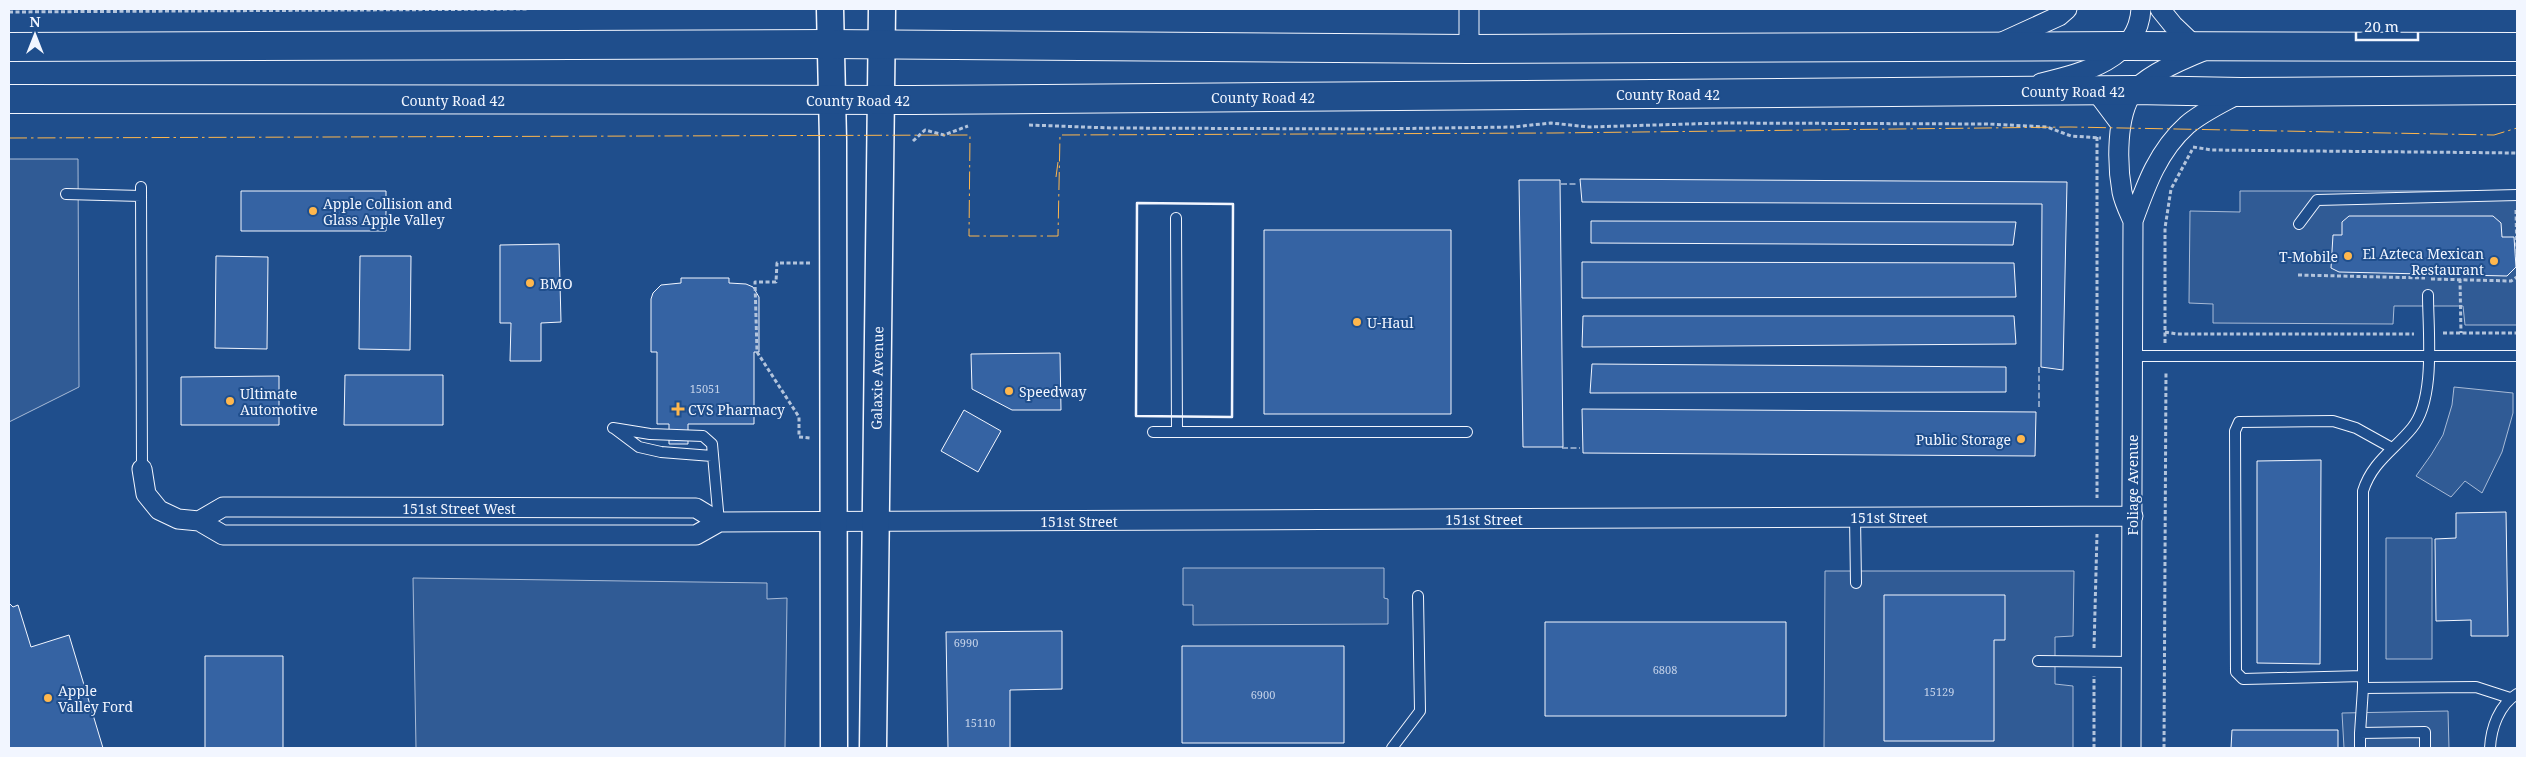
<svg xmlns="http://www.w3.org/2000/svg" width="2526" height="757" font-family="'Noto Serif',serif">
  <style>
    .parking { fill: #305b95; stroke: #a8bbd7 }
    .building { fill: #3563a3; stroke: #f2f6ff }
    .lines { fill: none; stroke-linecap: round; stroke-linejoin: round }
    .lane-casing { stroke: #f2f6ff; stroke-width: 12 }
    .street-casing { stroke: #f2f6ff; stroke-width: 21 }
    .secondary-casing { stroke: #f2f6ff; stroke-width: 29 }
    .highway-casing { stroke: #f2f6ff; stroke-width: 30 }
    .path { stroke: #b3c4dc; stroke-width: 3; stroke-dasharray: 4 2.5; stroke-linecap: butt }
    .lane { stroke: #1f4e8c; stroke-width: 10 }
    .street { stroke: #1f4e8c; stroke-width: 19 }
    .secondary { stroke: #1f4e8c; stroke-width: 26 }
    .highway { stroke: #1f4e8c; stroke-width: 28 }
    .fence { stroke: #f2f6ff; stroke-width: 1; stroke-dasharray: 6 2.5; stroke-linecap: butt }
    .wall { stroke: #f2f6ff; stroke-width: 2.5 }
    .power { stroke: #ffb74d; stroke-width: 1; stroke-dasharray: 18 4 2.5 4; stroke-linecap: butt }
    .poi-dot { fill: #ffb74d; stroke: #1f4e8c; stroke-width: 2 }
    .labels { text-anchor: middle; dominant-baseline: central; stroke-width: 4; stroke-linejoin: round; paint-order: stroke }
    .number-label { font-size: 11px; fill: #c3d1e8 }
    .street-label { font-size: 14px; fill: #f2f6ff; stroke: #1f4e8c }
    .poi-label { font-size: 14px; fill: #f2f6ff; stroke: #1f4e8c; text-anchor: start }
  </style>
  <rect width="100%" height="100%" fill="#1f4e8c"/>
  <path class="parking" d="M9,159H78L79,387L9,422Z
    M2240,191H2517V325H2465L2463,306H2394L2393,324L2213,323V304L2189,303L2190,211L2240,212Z
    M2454,387L2513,393V413L2502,452L2482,493L2465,481L2451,497L2416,476L2431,455L2443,435L2452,405Z
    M2386,538H2432V659H2386Z
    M1183,568H1384V598L1388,599V624L1193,625V605H1183Z
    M1825,571H2074L2073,636L2055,637V684L2073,686V748H1824Z
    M413,578L767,583V599L787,598L785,748H416Z
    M2448,711L2449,748H2344L2342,713Z"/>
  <path class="building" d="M1580,179L2067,182L2063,370L2041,367L2042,204L1582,202Z
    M1519,180H1560L1563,447H1523Z
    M241,191H386V231H241Z
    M2349,216H2493L2501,223L2502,237H2514L2516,267L2507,276L2339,272L2331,268L2333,235H2342V222Z
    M1591,221L2016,222L2013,245L1591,243Z
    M1264,230H1451V414H1264Z
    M559,244L561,322L541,323V361H510L511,323H500V245Z
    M216,256L268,257L267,349L215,348Z
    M360,256H411L410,350L359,349Z
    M1582,262L2014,263L2016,297L1582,298Z
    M681,278H729V283L746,284L753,287L759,297V352H754V424H688V444H669V424H657V352H651V299L653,293L661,285L681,283Z
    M1583,316H2014L2016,344L1582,347Z
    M1060,353L1061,410H1012L972,389L971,354Z
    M1592,364L2006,367V392L1590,393Z
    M345,375H443V425H344Z
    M279,376V425H181V377Z
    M1582,409L2036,412L2035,456L1583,453Z
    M964,410L1001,431L978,472L941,451Z
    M2321,460L2320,664L2257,663V461Z
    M2506,512L2508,636H2471V620L2436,621L2435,539L2456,538V513Z
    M1884,595H2005V640H1994V741H1884Z
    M9,603L13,607L18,605L31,647L69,635L103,748H9Z
    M1545,622H1786V716H1545Z
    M1062,631V689L1010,690V748H948L946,632Z
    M1182,646H1344V743H1182Z
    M205,656H283V748H205Z
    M2232,730H2338V748H2231Z"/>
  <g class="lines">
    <g class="lane-casing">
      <path id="lane" d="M141,187L142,469
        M66,194L141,196
        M1176,218L1177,432
        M2299,224L2317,200L2517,195
        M2428,295C2428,331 2436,399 2412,428C2394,450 2372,462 2363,491V688L2476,687L2510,698
        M2132,356H2517
        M613,428L650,434L703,436L712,444L719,522
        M615,429L639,447L661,452L712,456
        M1153,432H1467
        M1855,517L1856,583
        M2038,661L2132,662
        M2363,676L2243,679L2236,672L2235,431L2239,422L2333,421L2356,428L2392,448
        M2360,733L2363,688
        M1392,748L1420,711L1418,596
        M2360,748V733L2425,732V748
        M2490,748C2491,728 2499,705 2517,694"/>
    </g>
    <g class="street-casing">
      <path id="street" d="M1469,9V49
        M2160,9L2173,25L2196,47
        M2000,43L2059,16L2067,9
        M2041,83C2082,73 2138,60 2141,9
        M2095,90L2119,122
        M2133,221C2146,185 2158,151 2187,125C2202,112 2222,103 2240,93
        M142,469L146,494L159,510L178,519L199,521L223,535H696L719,522L2133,516
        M199,521L223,507L696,508L719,522
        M2131,748L2133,221C2129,212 2124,202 2122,192C2117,164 2116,115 2133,92C2146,75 2186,58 2206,50"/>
    </g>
    <g class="secondary-casing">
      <path id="secondary" d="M830,9L833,140L834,748
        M873,748L882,9"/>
    </g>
    <g class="highway-casing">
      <path id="highway" d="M9,47L830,44L1469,49L2125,46L2517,47
        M9,99L912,100L2134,90L2241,92L2517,90"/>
    </g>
    <path class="path" d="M9,12L528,9
      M1029,125L1111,128L1372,129L1513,127L1551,123L1589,127L1722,123L1988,124L2047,127L2071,136L2101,138
      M2097,137V498
      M913,141L925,130L944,135L968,126
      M2193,147L2212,150L2517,153
      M2516,210L2517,257
      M810,263H777L776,282H755L757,352L799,417V437L810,438
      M2298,275L2425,278
      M2431,279L2511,281L2517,277
      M2460,279L2461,333
      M2165,332L2177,334H2414
      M2443,333H2517
      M2165,343V228L2171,189L2192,150
      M2094,648L2097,534
      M2094,748V676
      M2164,748L2166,371"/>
    <use href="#lane" class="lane"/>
    <use href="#street" class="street"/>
    <use href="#secondary" class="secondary"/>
    <use href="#highway" class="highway"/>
    <path class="fence" d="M1561,184H1578
      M2039,367V408
      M1562,448H1580"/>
    <path class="wall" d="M1137,203L1233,204L1232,417L1136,416Z"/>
    <path class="power" d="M9,138L970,135L969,236H1058L1060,135L1553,133L2070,127L2494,135L2517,128
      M1056,177L1058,162"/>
  </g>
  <g class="poi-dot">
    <circle cx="313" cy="211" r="5"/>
    <circle cx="2348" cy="256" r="5"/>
    <circle cx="2494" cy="261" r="5"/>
    <circle cx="530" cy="283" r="5"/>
    <circle cx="1357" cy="322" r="5"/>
    <circle cx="1009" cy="391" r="5"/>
    <circle cx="230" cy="401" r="5"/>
    <path d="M675.5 401.5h5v5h5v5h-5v5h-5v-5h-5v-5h5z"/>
    <circle cx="2021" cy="439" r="5"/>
    <circle cx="48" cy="698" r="5"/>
  </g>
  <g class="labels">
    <g class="number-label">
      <text x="705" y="388">15051</text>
      <text x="966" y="642">6990</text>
      <text x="1665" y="669">6808</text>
      <text x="1939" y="691">15129</text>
      <text x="1263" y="694">6900</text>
      <text x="980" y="722">15110</text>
    </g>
    <g class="street-label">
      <text x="2073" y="91">County Road 42</text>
      <text x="1668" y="94">County Road 42</text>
      <text x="1263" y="97">County Road 42</text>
      <text x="453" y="100">County Road 42</text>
      <text x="858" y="100">County Road 42</text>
      <text transform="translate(877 378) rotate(-89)">Galaxie Avenue</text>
      <text transform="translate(2132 485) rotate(-90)">Foliage Avenue</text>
      <text x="459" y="508">151st Street West</text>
      <text x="1889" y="517">151st Street</text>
      <text x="1484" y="519">151st Street</text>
      <text x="1079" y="521">151st Street</text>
    </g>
    <g class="poi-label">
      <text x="323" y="203">Apple Collision and<tspan x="323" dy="16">Glass Apple Valley</tspan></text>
      <text x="2484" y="253" text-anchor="end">El Azteca Mexican<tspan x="2484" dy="16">Restaurant</tspan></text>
      <text x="2338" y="256" text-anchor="end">T-Mobile</text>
      <text x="540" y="283">BMO</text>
      <text x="1367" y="322">U-Haul</text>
      <text x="1019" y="391">Speedway</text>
      <text x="240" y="393">Ultimate<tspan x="240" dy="16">Automotive</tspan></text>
      <text x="688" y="409">CVS Pharmacy</text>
      <text x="2011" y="439" text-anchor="end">Public Storage</text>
      <text x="58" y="690">Apple<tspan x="58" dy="16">Valley Ford</tspan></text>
    </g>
  </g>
  <rect width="2526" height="757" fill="none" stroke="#f2f6ff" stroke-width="20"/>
  <g transform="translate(35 35)" stroke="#1f4e8c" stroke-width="4" paint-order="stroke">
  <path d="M0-4L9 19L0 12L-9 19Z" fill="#f2f6ff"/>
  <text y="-8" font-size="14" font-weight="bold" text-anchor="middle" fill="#f2f6ff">N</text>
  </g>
  <path d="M2356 32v8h62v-8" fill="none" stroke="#f2f6ff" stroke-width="2.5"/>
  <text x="2364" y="32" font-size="15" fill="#f2f6ff" stroke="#1f4e8c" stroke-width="4" paint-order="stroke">20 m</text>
</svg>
